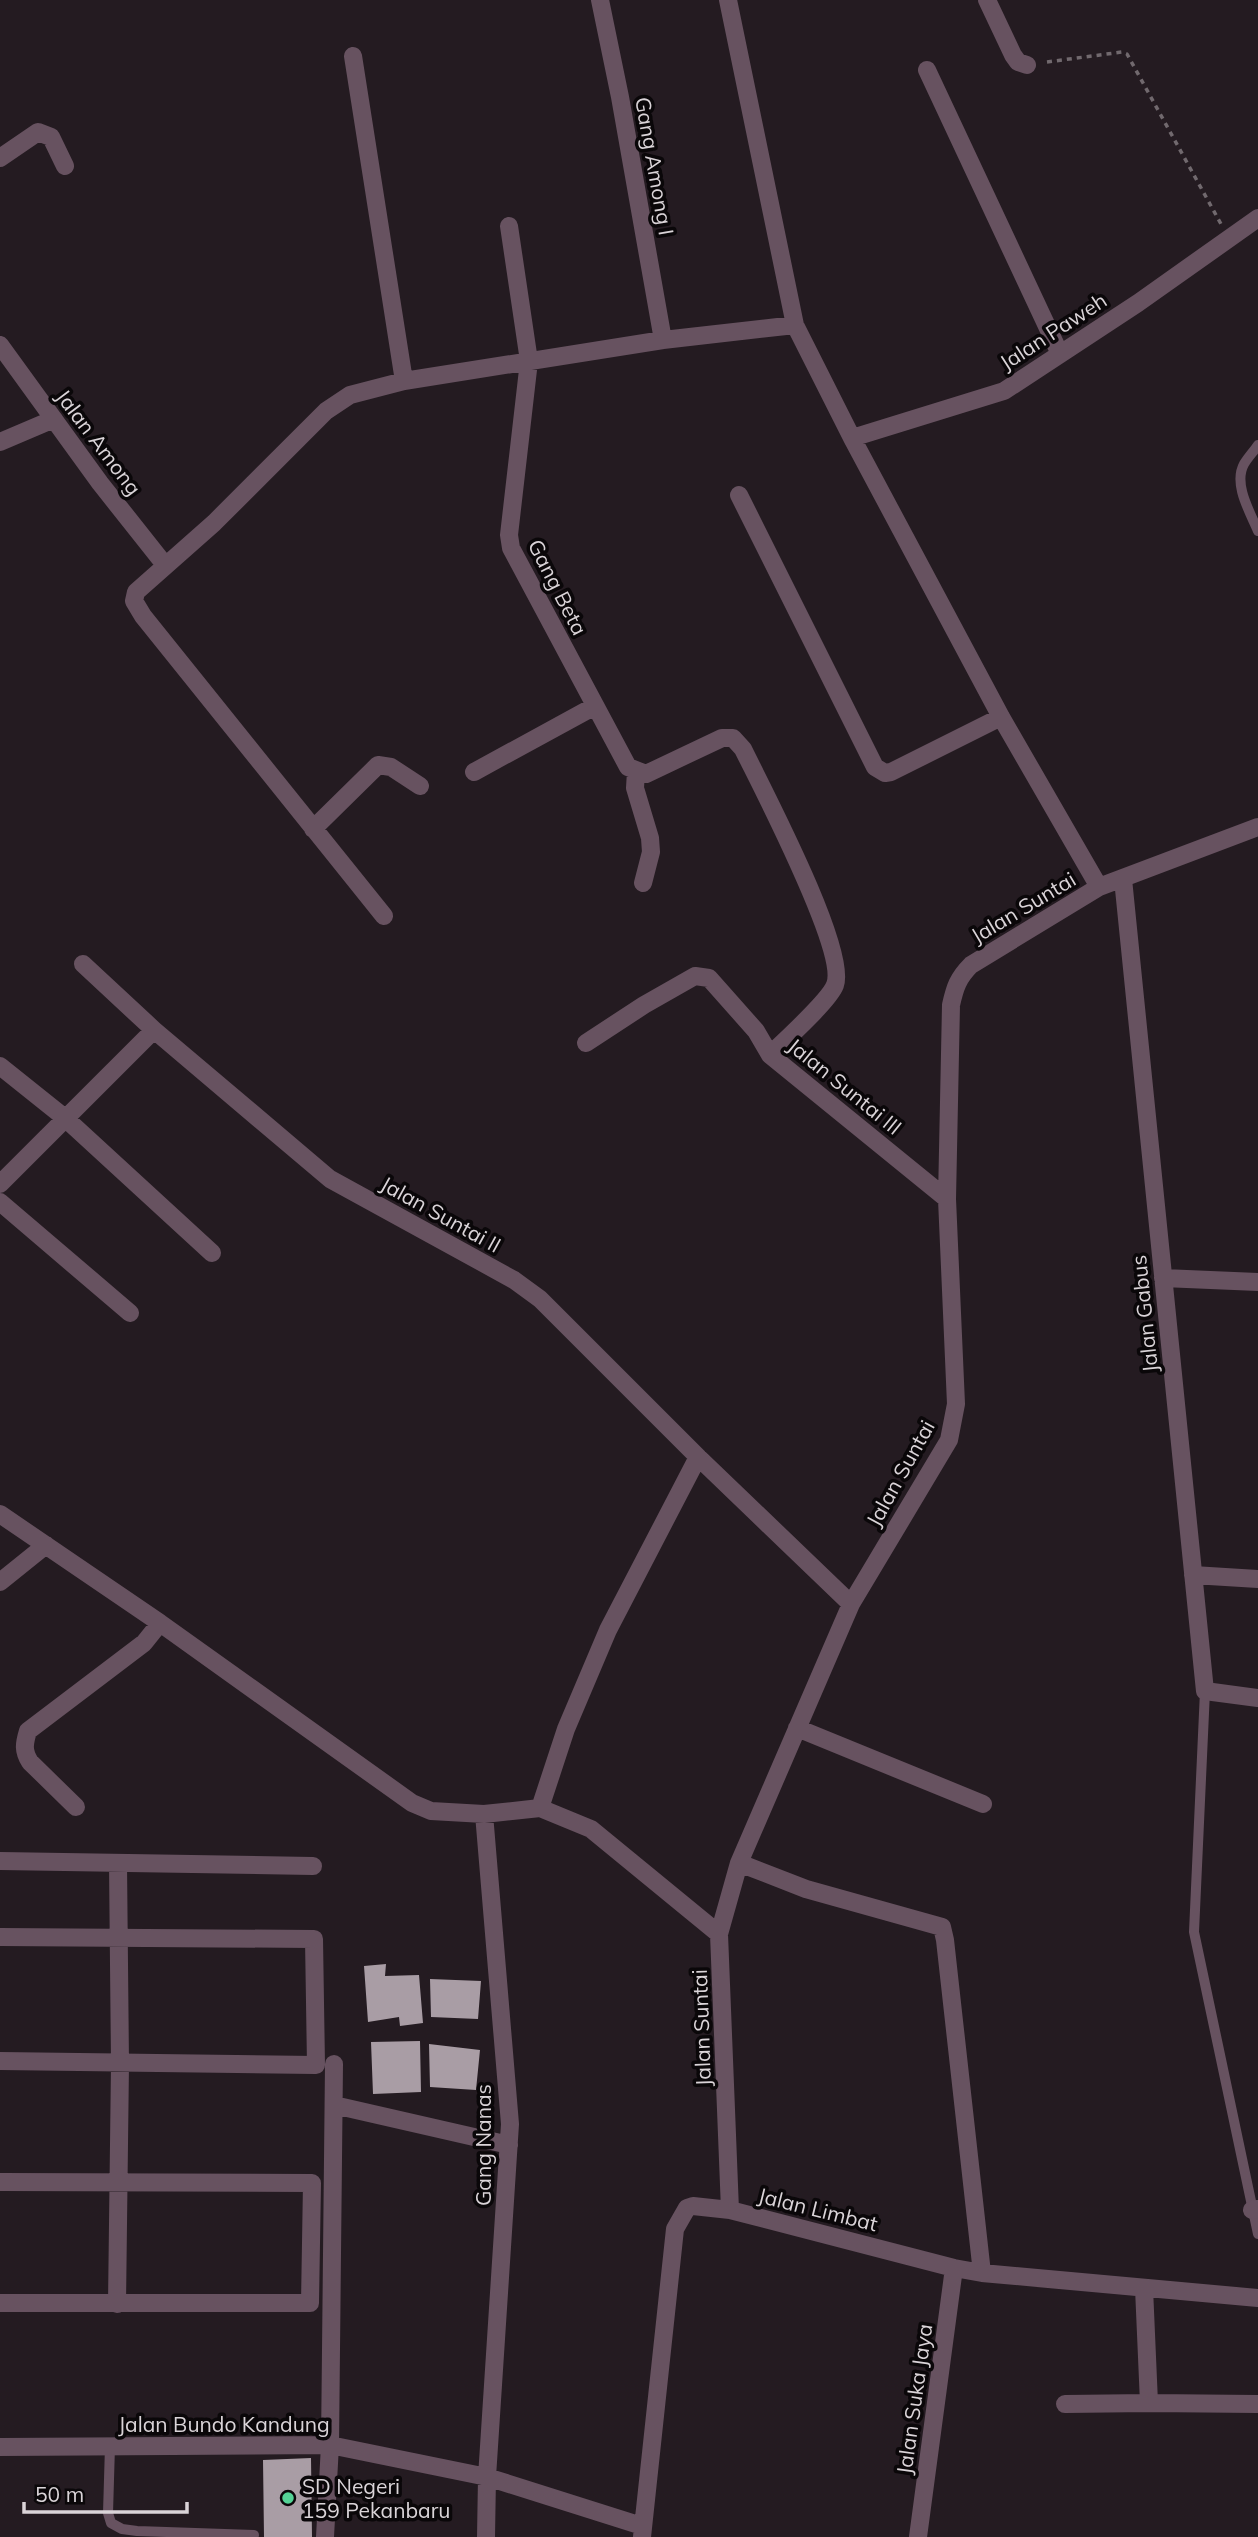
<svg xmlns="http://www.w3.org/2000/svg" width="1258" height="2537" font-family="Mulish,sans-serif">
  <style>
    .building { fill: #a99da5 }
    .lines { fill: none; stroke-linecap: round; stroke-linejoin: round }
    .path { stroke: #71696e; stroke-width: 3.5; stroke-dasharray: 5 5; stroke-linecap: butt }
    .service { stroke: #675260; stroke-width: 10 }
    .minor { stroke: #675260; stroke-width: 18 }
    .poi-dot { fill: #54d396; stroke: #0a0709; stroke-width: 2.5 }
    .labels { text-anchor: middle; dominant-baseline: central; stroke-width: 7; stroke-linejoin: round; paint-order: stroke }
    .street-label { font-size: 21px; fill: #dad4d8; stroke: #0a0709 }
    .poi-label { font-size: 21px; fill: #dad4d8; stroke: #0a0709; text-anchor: start }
  </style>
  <rect width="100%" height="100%" fill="#241b21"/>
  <path class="building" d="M386,1964L385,1976L419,1975L423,2023L400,2026L399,2017L368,2022L364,1966Z
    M430,1979L481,1981L478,2019L431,2017Z
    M420,2041L421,2092L373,2094L371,2042Z
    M429,2044L480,2050L476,2090L430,2087Z
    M311,2458L312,2537H264L263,2460Z"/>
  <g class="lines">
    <path class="path" d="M1047,62L1122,52L1127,54L1221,224"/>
    <path class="service" d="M1258,445C1254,451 1248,457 1244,464C1233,484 1250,512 1258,531
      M1205,1691L1194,1932L1258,2234
      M110,2446L108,2513L111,2523L122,2529L137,2531L254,2535"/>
    <path class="minor" d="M600,0L620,97L663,340
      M728,0L795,325L852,438L1001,717L1099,887
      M987,0L1013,55L1018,62L1027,65
      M353,56L404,381
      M927,70L1060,354
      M0,158L38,132L51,137L65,166
      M509,226L529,361L509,535L511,548L628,767L646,774L722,738H733L743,749C762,788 848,951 835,985C829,1001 784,1041 770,1055
      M0,345L100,483L165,565
      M852,438L1004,391L1138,303L1258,218
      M0,442L54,419
      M739,495L875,767L885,773L891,772L1001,717
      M636,771L635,788L650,838L651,852L643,883
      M474,772L595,706
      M313,829L378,765L391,767L420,786
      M1123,879L1205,1691L1258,1698
      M384,916L143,616L134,601L136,592L214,523L326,411L350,395L404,381L663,340L795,325
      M83,964L154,1030
      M586,1043L644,1005L695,976L709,978L756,1031L770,1055L947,1199
      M0,1066L65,1118L212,1253
      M0,1184L154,1030L330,1179L514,1280L540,1299L698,1457L851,1604
      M0,1202L130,1313
      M1163,1278L1258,1282
      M0,1514L160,1623L412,1803L431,1811L484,1814L540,1808L591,1829L719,1934
      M1193,1575L1258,1579
      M0,1582L46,1545
      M797,1728L983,1804
      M76,1807L30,1762C23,1751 24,1744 28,1731L144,1643L160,1623
      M540,1808L566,1729L608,1630L698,1457
      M484,1814L510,2124L487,2477L486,2537
      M0,1861L313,1866
      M739,1863L806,1889L942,1927L945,1940L982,2273
      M0,1937L314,1939L316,2065L0,2061
      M334,2105L509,2145
      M0,2182L312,2183L310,2303H0
      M730,2210L719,1934L739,1863L851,1604L949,1440L956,1404L947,1199L951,1005C955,987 958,978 971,965L1099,887L1258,827
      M1252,2210L1258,2209
      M1144,2288L1149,2403L1258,2404
      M117,2304L120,2064L118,1863
      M1065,2404L1149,2403
      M0,2447L330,2445L487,2477L642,2526
      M325,2537L330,2445L334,2064
      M642,2537L675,2229L687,2208L693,2206L730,2210L954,2268L982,2273L1258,2298
      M918,2537L954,2268"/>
  </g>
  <circle class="poi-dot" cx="288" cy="2498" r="7"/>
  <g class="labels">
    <g class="street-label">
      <text transform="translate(655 166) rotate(80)">Gang Among I</text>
      <text transform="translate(1053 331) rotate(-33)">Jalan Paweh</text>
      <text transform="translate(99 442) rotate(53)">Jalan Among</text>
      <text transform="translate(558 587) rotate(63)">Gang Beta</text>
      <text transform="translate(1023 907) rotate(-31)">Jalan Suntai</text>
      <text transform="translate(845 1086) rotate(39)">Jalan Suntai III</text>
      <text transform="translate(441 1214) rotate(29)">Jalan Suntai II</text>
      <text transform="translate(1144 1314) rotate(-96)">Jalan Gabus</text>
      <text transform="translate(900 1473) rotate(-61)">Jalan Suntai</text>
      <text transform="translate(701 2028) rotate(-92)">Jalan Suntai</text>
      <text transform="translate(483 2145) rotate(-90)">Gang Nanas</text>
      <text transform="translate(818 2209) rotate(14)">Jalan Limbat</text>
      <text transform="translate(914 2399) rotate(-82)">Jalan Suka Jaya</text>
      <text x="224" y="2424">Jalan Bundo Kandung</text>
    </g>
    <g class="poi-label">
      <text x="302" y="2486">SD Negeri<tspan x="302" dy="24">159 Pekanbaru</tspan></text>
    </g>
  </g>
  <path d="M24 2502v10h163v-10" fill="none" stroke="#dad4d8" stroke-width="3.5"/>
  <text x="35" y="2502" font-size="21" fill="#dad4d8" stroke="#0a0709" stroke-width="5" paint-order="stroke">50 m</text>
</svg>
